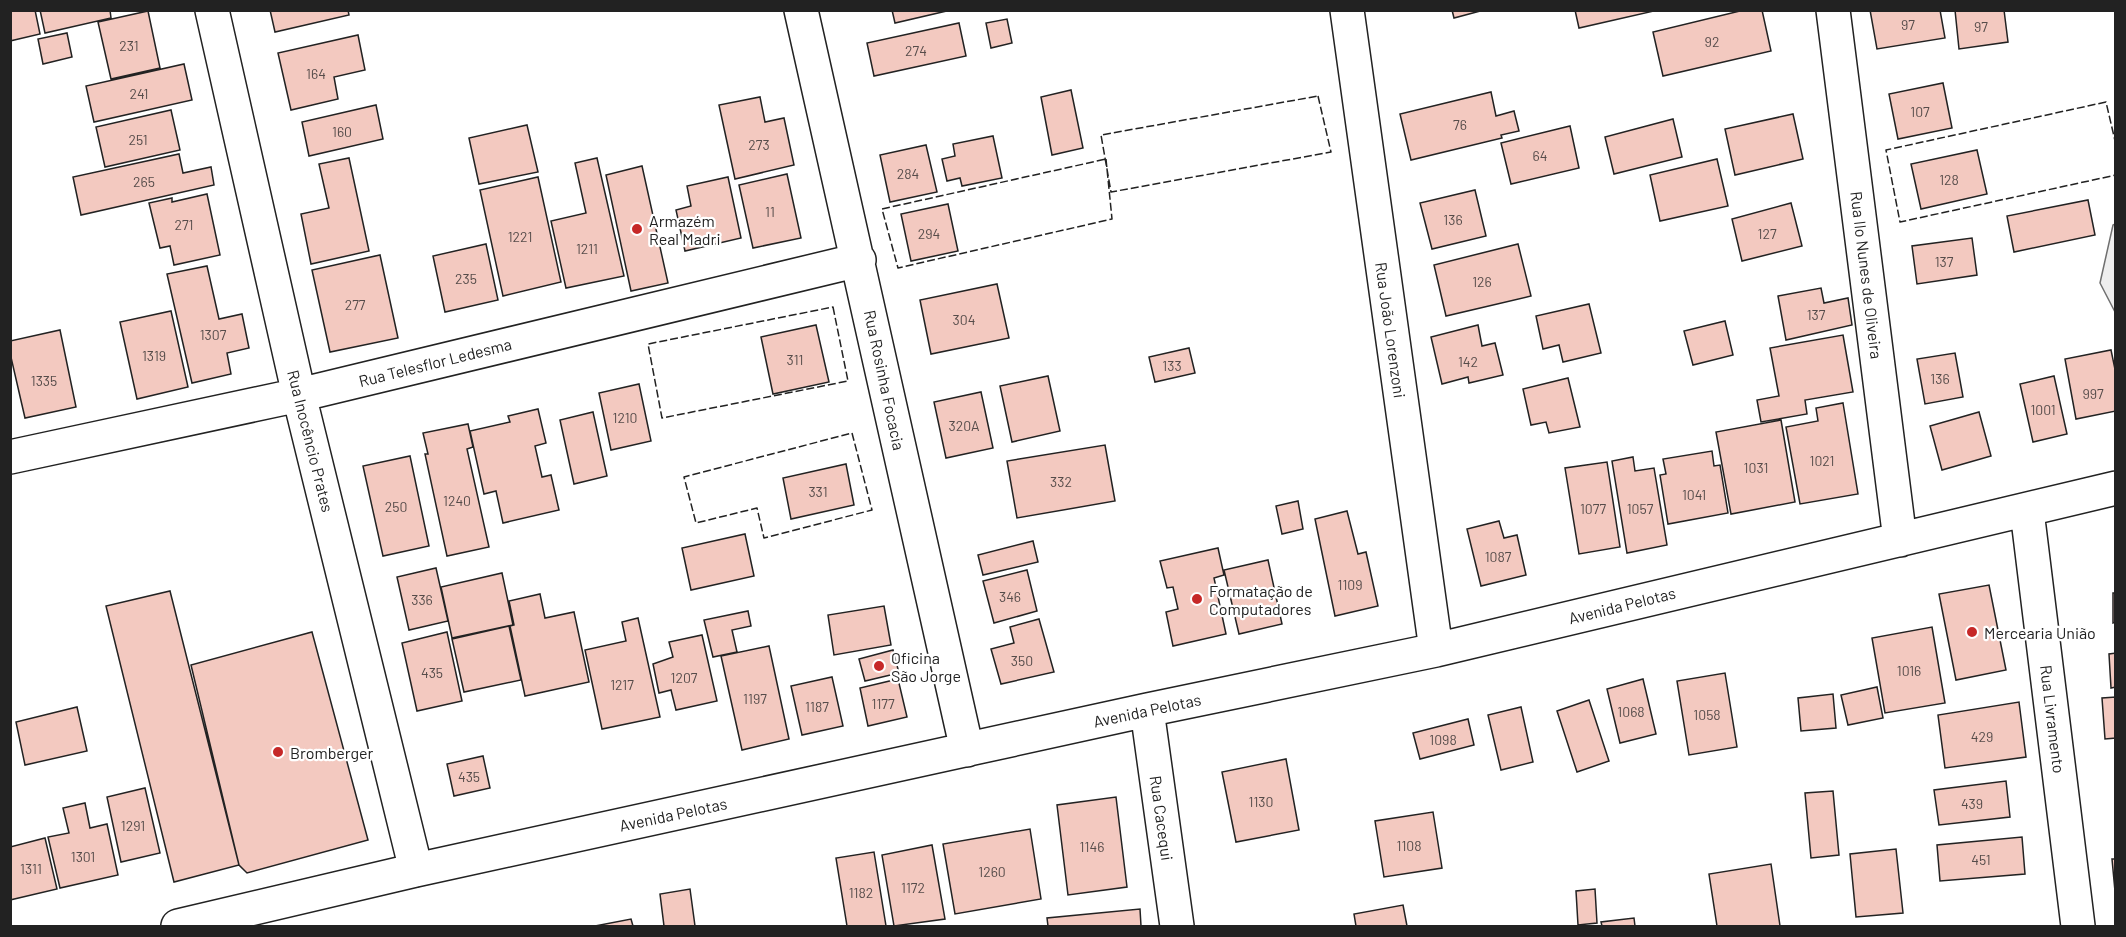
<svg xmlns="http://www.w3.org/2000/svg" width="2126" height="937" font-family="Barlow,sans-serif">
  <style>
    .green { fill: #eee; stroke: #6f6f6f; stroke-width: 1.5 }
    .building { fill: #f3c9c0; stroke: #222; stroke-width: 1.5 }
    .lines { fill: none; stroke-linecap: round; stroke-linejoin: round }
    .minor-casing { stroke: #222; stroke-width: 36 }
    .minor { stroke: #fff; stroke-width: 33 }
    .fence { stroke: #222; stroke-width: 1.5; stroke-dasharray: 8 3; stroke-linecap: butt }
    .poi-dot { fill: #c62828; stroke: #fff; stroke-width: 2 }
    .labels { text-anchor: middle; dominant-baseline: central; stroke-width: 4.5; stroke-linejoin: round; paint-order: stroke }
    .number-label { font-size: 14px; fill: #564c4a }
    .poi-label { font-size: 16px; fill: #222; stroke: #fff; text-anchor: start }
    .street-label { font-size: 16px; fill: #222; stroke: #fff }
  </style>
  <rect width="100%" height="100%" fill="#fff"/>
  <path class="green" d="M2115,224V312L2100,283L2113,225Z"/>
  <path class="building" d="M10,10H35L40,34L10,41Z
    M40,10H110L111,18L45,33Z
    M270,10H348L349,15L275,32Z
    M892,10H951L895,23Z
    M1452,10H1484L1454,18Z
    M1575,10H1654V11L1579,28Z
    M1744,10H1762L1771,51L1663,76L1653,32Z
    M1870,10H1940L1945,38L1877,49Z
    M1955,10H2004L2008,42L1959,49Z
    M148,11L160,68L111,79L98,22Z
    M1007,19L1012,43L991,48L986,23Z
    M959,23L966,56L874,76L867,43Z
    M67,33L72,57L43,64L38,39Z
    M358,35L365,70L334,77L338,99L291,110L278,53Z
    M184,64L192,100L94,122L86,86Z
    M1943,83L1952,128L1898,139L1889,94Z
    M1071,90L1083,148L1052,155L1041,97Z
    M1491,92L1496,116L1514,111L1519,131L1501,135L1502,138L1411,160L1400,114Z
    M760,97L765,122L784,118L794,165L735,179L719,105Z
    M376,105L383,139L309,156L302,122Z
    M171,110L180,150L105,167L96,127Z
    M1793,114L1803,159L1735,175L1725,129Z
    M1673,119L1682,157L1614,174L1605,137Z
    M527,125L538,172L479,184L469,138Z
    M1570,126L1579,168L1511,184L1501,143Z
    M993,136L1002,178L962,186L960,178L947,181L942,159L955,156L953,144Z
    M926,145L937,192L890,202L880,155Z
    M1977,150L1987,194L1921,209L1911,164Z
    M179,154L183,173L211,167L214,185L81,215L73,177Z
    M349,158L369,251L311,264L301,214L329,208L319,164Z
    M597,158L624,276L566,288L551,221L586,213L575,163Z
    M1717,159L1728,206L1660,221L1650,175Z
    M642,166L668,283L631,291L606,175Z
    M787,174L801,238L753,248L739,185Z
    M538,177L561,282L503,296L480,190Z
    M728,177L741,238L685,251L676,210L691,206L687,186Z
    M1475,190L1486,236L1432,249L1420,203Z
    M207,194L220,255L174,265L170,246L160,248L149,203L172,198V202Z
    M2088,200L2095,235L2014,252L2007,216Z
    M1791,203L1802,246L1742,261L1732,219Z
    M948,204L958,251L911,261L901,214Z
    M1972,238L1977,275L1917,284L1912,246Z
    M486,244L498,300L445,312L433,256Z
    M1518,244L1531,296L1446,316L1434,265Z
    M380,255L398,338L330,352L312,270Z
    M207,266L219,319L242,314L249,348L227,353L231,374L192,383L167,274Z
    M997,284L1009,338L931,354L920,300Z
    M1821,288L1824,303L1848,298L1852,325L1786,340L1778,296Z
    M1589,304L1601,353L1563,362L1559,345L1543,349L1536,316Z
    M171,311L188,387L137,399L120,322Z
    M1725,321L1733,355L1693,365L1684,331Z
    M816,325L829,382L773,394L761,337Z
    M1478,325L1482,346L1495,343L1503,375L1469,383L1468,377L1442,384L1431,337Z
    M60,330L76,407L25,418L10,353V341Z
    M1843,335L1853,392L1805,400L1807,414L1761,422L1757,400L1779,396L1770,348Z
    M1189,348L1195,373L1155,382L1149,357Z
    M2111,350L2116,374V411L2076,419L2065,359Z
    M1955,353L1963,397L1925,404L1917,359Z
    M1048,376L1060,431L1012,442L1000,386Z
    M2054,376L2067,434L2033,442L2020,384Z
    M1568,378L1580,427L1549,433L1546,422L1531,425L1523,389Z
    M639,384L651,441L611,450L599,393Z
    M981,392L993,448L946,458L934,402Z
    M1843,403L1858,494L1800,504L1786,427L1818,421L1816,408Z
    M538,409L546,443L535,446L542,477L551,475L559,510L503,523L496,491L484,494L470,431L510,422L508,416Z
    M593,412L607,476L574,484L560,420Z
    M1979,412L1991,456L1942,470L1930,426Z
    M1781,420L1795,502L1731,514L1716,432Z
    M468,424L473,447L467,449L489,547L447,556L425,454H428L423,433Z
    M1105,445L1115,501L1017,518L1007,461Z
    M1712,451L1714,466L1720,465L1728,513L1668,524L1660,475L1666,474L1663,459Z
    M410,456L429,546L383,556L363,466Z
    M1633,457L1635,471L1654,468L1667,545L1627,553L1612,461Z
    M1607,462L1620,547L1579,554L1565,468Z
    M846,464L854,505L791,519L783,478Z
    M1298,501L1303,529L1282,534L1276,506Z
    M1347,511L1358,554L1366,552L1378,606L1335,616L1315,519Z
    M1499,521L1504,538L1517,535L1526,575L1481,586L1467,529Z
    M745,534L754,576L691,590L682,548Z
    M1033,541L1038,562L983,575L978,555Z
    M1218,548L1224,575L1214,578L1226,634L1173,646L1166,612L1178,609L1173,587L1167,588L1160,561Z
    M1268,560L1282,624L1239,634L1224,570Z
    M436,568L448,621L409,630L397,577Z
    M1027,570L1037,611L994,623L983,581Z
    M502,573L513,625L452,638L441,587Z
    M1989,585L2006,670L1956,680L1939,594Z
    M170,591L239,865L174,882L106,606Z
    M2113,593H2116V622L2113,623Z
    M540,594L545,618L574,612L589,682L525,696L510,626L514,625L509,601Z
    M884,606L891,645L834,655L828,615Z
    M748,611L751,626L732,630L737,652L713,657L704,620Z
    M638,618L660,717L602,729L585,650L626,641L622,622Z
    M1039,619L1054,672L1001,684L991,649L1014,643L1010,627Z
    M509,626L521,680L464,692L452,639Z
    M1932,627L1945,703L1885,713L1872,638Z
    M312,632L368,840L247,873L239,865L191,665Z
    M447,632L462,701L417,711L402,643Z
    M702,635L717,701L676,710L671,690L659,693L653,664L673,657L669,642Z
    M769,646L789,739L742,750L721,656Z
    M893,650L899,673L865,681L859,659Z
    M2116,653V687L2111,688L2109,654Z
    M1725,673L1737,747L1689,755L1677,681Z
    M832,677L843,726L802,735L791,686Z
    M898,679L907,717L868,726L860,688Z
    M1643,679L1656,734L1620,743L1607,689Z
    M1877,687L1883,718L1848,725L1841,695Z
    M1833,694L1836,728L1801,731L1798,698Z
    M2116,697V738L2105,739L2102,698Z
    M1589,700L1609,761L1577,772L1557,711Z
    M2019,702L2026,757L1945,768L1938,715Z
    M77,707L87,751L25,765L16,722Z
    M1521,707L1533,762L1501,770L1488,715Z
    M1468,719L1474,745L1420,759L1413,733Z
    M483,756L490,788L454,796L447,764Z
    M1286,759L1299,830L1236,842L1222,772Z
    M2006,781L2010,817L1939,825L1934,790Z
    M145,788L160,853L121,862L107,797Z
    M1833,791L1839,855L1811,858L1805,793Z
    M1116,797L1127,887L1068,895L1057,805Z
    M85,803L90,828L107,824L118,875L60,888L48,837L69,833L63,808Z
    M1433,812L1442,868L1384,877L1375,821Z
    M1030,829L1041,899L955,914L943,844Z
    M2022,837L2025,874L1940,881L1937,845Z
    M45,838L57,889L10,900V847Z
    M932,845L945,919L894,926L882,855Z
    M1896,849L1903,913L1856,917L1850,854Z
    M874,852L886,926H847L836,858Z
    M2112,859H2116V902Z
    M1771,864L1780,926H1717L1709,874Z
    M690,889L695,926H664L660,894Z
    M1595,889L1597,923L1578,925L1576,891Z
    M1403,905L1407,926H1356L1354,914Z
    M1140,909L1141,926H1048L1047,918Z
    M1634,918L1635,926H1602L1601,922Z
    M631,919L633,926H595Z"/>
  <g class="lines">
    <g class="minor-casing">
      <path id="minor" d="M212,10L299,395L416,870
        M801,10L967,750
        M1347,10L1436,650
        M1833,10L1900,540
        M10,457L299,395L859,260
        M2027,511L2078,926
        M1147,710L1177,926
        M178,926L416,870L1147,710L1436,650L2116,488"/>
    </g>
    <use href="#minor" class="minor"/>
    <path class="fence" d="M1318,96L1331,152L1111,192L1101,135Z
      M2116,145L2106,102L1886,150L1900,222L2116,175
      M1106,159L1112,219L898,268L882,209Z
      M833,307L848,381L662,418L648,344Z
      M852,433L872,510L764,538L757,508L696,523L684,477Z"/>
  </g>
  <g class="poi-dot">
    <circle cx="637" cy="229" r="6"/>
    <circle cx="1197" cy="599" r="6"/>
    <circle cx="1972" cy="632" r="6"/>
    <circle cx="879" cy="666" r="6"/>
    <circle cx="278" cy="752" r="6"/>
  </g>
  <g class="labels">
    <g class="number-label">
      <text x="1908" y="24">97</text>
      <text x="1981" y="26">97</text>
      <text x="1712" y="41">92</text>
      <text x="129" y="45">231</text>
      <text x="916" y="50">274</text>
      <text x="316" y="73">164</text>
      <text x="139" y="93">241</text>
      <text x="1920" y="111">107</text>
      <text x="1460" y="124">76</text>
      <text x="342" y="131">160</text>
      <text x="138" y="139">251</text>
      <text x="759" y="144">273</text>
      <text x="1540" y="155">64</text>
      <text x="908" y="173">284</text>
      <text x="1949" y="179">128</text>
      <text x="144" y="181">265</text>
      <text x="770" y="211">11</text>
      <text x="1453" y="219">136</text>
      <text x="184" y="224">271</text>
      <text x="929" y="233">294</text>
      <text x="1767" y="233">127</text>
      <text x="520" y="236">1221</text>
      <text x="587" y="248">1211</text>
      <text x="1944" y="261">137</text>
      <text x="466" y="278">235</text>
      <text x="1482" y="281">126</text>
      <text x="355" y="304">277</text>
      <text x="1816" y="314">137</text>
      <text x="964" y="319">304</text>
      <text x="213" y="334">1307</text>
      <text x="154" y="355">1319</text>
      <text x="795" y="359">311</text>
      <text x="1468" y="361">142</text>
      <text x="1172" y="365">133</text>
      <text x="1940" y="378">136</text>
      <text x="44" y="380">1335</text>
      <text x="2093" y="393">997</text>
      <text x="2043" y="409">1001</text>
      <text x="625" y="417">1210</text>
      <text x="964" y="425">320A</text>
      <text x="1822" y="460">1021</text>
      <text x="1756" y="467">1031</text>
      <text x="1061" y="481">332</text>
      <text x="818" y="491">331</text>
      <text x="1694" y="494">1041</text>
      <text x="457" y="500">1240</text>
      <text x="396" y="506">250</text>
      <text x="1593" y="508">1077</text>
      <text x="1640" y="508">1057</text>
      <text x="1498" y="556">1087</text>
      <text x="1350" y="584">1109</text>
      <text x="1010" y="596">346</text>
      <text x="422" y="599">336</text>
      <text x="1022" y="660">350</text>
      <text x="1909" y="670">1016</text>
      <text x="432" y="672">435</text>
      <text x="684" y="677">1207</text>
      <text x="622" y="684">1217</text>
      <text x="755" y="698">1197</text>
      <text x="883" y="703">1177</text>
      <text x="817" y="706">1187</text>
      <text x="1631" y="711">1068</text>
      <text x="1707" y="714">1058</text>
      <text x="1982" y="736">429</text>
      <text x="1443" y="739">1098</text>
      <text x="469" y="776">435</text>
      <text x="1261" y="801">1130</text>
      <text x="1972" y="803">439</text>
      <text x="133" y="825">1291</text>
      <text x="1409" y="845">1108</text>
      <text x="1092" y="846">1146</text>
      <text x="83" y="856">1301</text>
      <text x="1981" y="859">451</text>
      <text x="31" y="868">1311</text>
      <text x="992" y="871">1260</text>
      <text x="913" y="887">1172</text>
      <text x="861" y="892">1182</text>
    </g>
    <g class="poi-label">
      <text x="649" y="220">Armazém<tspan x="649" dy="18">Real Madri</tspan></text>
      <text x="1209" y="590">Formatação de<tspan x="1209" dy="18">Computadores</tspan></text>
      <text x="1984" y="632">Mercearia União</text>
      <text x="891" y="657">Oficina<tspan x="891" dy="18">São Jorge</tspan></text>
      <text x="290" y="752">Bromberger</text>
    </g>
    <g class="street-label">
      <text transform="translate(1867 275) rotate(83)">Rua Ilo Nunes de Oliveira</text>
      <text transform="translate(1391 330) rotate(82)">Rua João Lorenzoni</text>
      <text transform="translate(435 362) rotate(-14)">Rua Telesflor Ledesma</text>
      <text transform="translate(885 380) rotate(78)">Rua Rosinha Focacia</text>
      <text transform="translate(311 441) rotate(76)">Rua Inocêncio Prates</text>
      <text transform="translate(1622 605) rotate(-14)">Avenida Pelotas</text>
      <text transform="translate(1147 710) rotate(-12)">Avenida Pelotas</text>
      <text transform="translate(2053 719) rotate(83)">Rua Livramento</text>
      <text transform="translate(673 814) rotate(-12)">Avenida Pelotas</text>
      <text transform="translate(1162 818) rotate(82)">Rua Cacequi</text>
    </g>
  </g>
  <rect width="2126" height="937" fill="none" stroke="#222222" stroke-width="24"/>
</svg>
